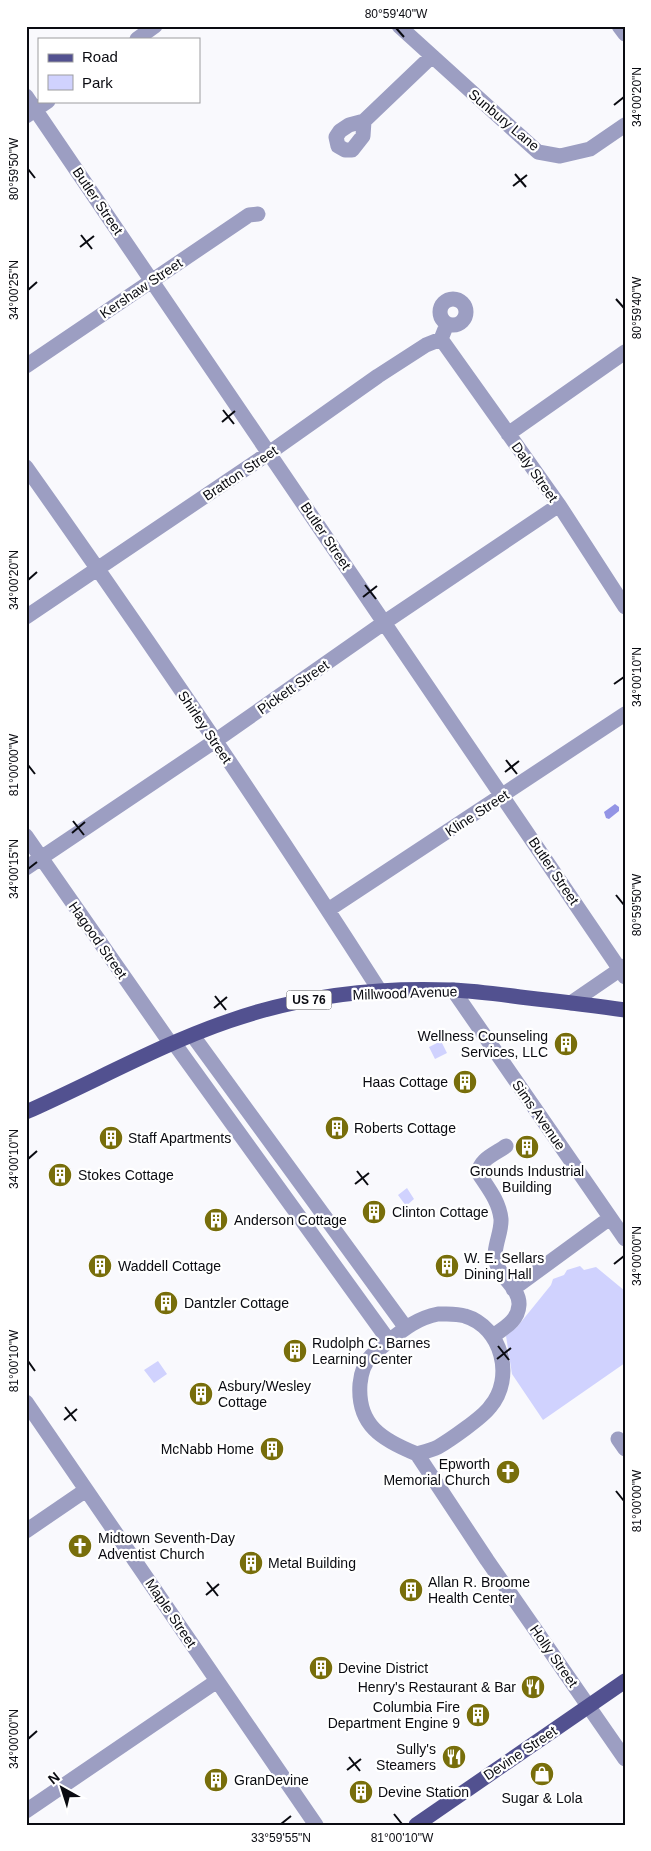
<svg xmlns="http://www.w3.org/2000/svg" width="651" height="1851" font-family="Arial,sans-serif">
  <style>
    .green { fill: #d0d2fe }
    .water { fill: #9394e5 }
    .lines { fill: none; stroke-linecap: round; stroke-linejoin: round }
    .minor { stroke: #9c9ec2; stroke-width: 15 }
    .major { stroke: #525190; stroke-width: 15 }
    .ticks { fill: none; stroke: #0a0b11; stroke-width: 2 }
    .labels { text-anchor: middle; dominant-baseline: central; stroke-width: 4.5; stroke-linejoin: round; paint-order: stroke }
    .shield { fill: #fff; stroke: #545458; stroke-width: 1 }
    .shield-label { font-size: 12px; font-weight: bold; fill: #0a0b11 }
    .street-label { font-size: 14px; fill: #0a0b11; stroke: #fff }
    .poi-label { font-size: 14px; fill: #0a0b11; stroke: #fff; text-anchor: start }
    .neatline { fill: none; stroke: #0a0b11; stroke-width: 2 }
    .ticks-label { font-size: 12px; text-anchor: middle; fill: #0a0b11 }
  </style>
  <rect width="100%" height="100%" fill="#f9f9fd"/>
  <path class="green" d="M441,1041L447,1053L435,1059L429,1047Z
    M407,1188L414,1199L406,1206L398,1195Z
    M580,1266L584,1270L596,1267L625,1291V1363L543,1420L512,1374L506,1336L517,1327L551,1285L553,1279L564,1275L567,1270Z
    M158,1361L167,1374L154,1383L144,1370Z"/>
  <path class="water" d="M615,804L619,807V811L609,819L606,818L604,812Z"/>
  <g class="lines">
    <path class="minor" d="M399,26L538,152L560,156L590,149L625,125
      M619,26L625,34
      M137,39L155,26
      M26,96L625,977
      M26,116L48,101
      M364,121L363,136L352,150H345L338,146L336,137L340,131L349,125L364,121L431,57
      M440 312a13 13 0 1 1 26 0a13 13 0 1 1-26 0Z
      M441,339L559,505L625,607
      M26,366L249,215L258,214
      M508,434L625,352
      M26,467C148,639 266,813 380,991
      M26,617L269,453L378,376L426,345L441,339L447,324
      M26,836L171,1044
      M26,868L215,741L385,622L559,505
      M328,910L625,714
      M453,990L625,1239
      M571,1003L625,966
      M193,1036L406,1328
      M174,1043L389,1341
      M513,1289L610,1218
      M438,1314C447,1314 456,1313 465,1316C502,1327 515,1378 490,1407C483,1417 450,1440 438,1447C432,1450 424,1452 417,1454C382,1440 357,1425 360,1384C361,1374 364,1363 371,1356C377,1351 383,1346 389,1341C405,1328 418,1318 438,1314Z
      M493,1336C504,1328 518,1321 519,1305C520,1289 502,1279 497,1265C491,1249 502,1234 501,1219C499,1201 488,1188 479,1174C477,1160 497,1153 506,1146
      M26,1402L316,1825
      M618,1439L625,1449
      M417,1454L487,1560L625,1759
      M26,1531L86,1490
      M26,1811L217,1681"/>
    <path class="major" d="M26,1112C94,1082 159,1045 229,1021C300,996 378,987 452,990C475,991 498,994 520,997C555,1001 590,1005 625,1010
      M416,1825L625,1681"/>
  </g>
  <path class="ticks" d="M396,28L404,37M614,105L624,97M28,169L35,178M515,174L526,187M513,186L527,175M81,235L92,249M80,247L94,236M28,290L37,282M616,299L624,308M223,410L234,424M222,422L235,411M28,580L37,572M365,585L376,599M363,597L377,586M614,684L624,677M506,760L517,774M28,765L35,774M505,772L519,761M73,821L84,835M72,833L85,822M28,869L37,862M616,895L624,905M215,996L226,1010M214,1008L227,997M28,1159L37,1151M357,1171L368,1185M355,1184L369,1173M614,1264L624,1256M498,1346L509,1360M497,1359L511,1348M28,1361L35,1371M65,1407L76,1421M64,1420L77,1409M616,1491L624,1501M207,1582L218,1596M206,1595L219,1584M28,1739L37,1731M349,1757L360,1771M347,1770L361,1759M394,1814L402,1824M281,1824L291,1816"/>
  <defs>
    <g id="building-disc" transform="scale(1.25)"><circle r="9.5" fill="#786e0b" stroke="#fff"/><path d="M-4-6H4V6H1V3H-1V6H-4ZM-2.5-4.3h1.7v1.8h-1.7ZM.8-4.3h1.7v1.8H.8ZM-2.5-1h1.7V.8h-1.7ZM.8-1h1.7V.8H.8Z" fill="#fff"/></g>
    <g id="church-disc" transform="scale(1.25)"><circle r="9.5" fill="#786e0b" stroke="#fff"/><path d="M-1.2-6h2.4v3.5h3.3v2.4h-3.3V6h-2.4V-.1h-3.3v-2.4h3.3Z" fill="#fff"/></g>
    <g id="restaurant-disc" transform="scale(1.25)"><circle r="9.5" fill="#786e0b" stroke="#fff"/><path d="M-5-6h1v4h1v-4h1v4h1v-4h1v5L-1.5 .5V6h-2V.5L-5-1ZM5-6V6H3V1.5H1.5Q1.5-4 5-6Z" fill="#fff"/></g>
    <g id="shop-disc" transform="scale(1.25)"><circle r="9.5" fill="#786e0b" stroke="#fff"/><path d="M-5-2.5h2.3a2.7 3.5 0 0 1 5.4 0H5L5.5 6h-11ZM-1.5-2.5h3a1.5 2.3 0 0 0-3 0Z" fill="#fff"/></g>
  </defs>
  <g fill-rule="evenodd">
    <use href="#building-disc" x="566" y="1044"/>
    <use href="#building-disc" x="465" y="1082"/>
    <use href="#building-disc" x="337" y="1128"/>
    <use href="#building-disc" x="111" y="1138"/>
    <use href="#building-disc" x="527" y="1147"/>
    <use href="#building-disc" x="60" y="1175"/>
    <use href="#building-disc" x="374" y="1212"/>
    <use href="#building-disc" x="216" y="1220"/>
    <use href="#building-disc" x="100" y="1266"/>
    <use href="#building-disc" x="447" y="1266"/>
    <use href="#building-disc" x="166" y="1303"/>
    <use href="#building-disc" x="295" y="1351"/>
    <use href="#building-disc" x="201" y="1394"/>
    <use href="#building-disc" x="272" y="1449"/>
    <use href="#church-disc" x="508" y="1472"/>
    <use href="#church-disc" x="80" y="1546"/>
    <use href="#building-disc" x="251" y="1563"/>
    <use href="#building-disc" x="411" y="1590"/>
    <use href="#building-disc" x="321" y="1668"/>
    <use href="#restaurant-disc" x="533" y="1687"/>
    <use href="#building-disc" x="478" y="1715"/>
    <use href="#restaurant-disc" x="454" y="1757"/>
    <use href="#shop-disc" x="542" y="1774"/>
    <use href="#building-disc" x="216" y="1780"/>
    <use href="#building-disc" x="361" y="1792"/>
  </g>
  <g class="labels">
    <rect class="shield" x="286.5" y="990.5" width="45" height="19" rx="4"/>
    <g class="shield-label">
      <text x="309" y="1000">US 76</text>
    </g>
    <g class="street-label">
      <text transform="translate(504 120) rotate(40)">Sunbury Lane</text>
      <text transform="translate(98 201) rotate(56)">Butler Street</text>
      <text transform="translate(141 288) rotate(-34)">Kershaw Street</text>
      <text transform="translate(535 472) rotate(55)">Daly Street</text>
      <text transform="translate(240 473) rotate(-34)">Bratton Street</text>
      <text transform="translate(326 536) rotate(56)">Butler Street</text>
      <text transform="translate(293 687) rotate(-35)">Pickett Street</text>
      <text transform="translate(205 727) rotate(56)">Shirley Street</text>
      <text transform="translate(477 813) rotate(-33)">Kline Street</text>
      <text transform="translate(554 871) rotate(56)">Butler Street</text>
      <text transform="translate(98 940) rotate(55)">Hagood Street</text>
      <text transform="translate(405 993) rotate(-2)">Millwood Avenue</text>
      <text transform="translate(539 1115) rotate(55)">Sims Avenue</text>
      <text transform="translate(171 1613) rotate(56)">Maple Street</text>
      <text transform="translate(554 1656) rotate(55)">Holly Street</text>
      <text transform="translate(520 1753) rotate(-34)">Devine Street</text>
    </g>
    <g class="poi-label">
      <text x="548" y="1036" text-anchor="end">Wellness Counseling<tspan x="548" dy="16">Services, LLC</tspan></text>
      <text x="448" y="1082" text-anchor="end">Haas Cottage</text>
      <text x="354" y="1128">Roberts Cottage</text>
      <text x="128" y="1138">Staff Apartments</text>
      <text x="527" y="1171" text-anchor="middle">Grounds Industrial<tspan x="527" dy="16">Building</tspan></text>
      <text x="78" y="1175">Stokes Cottage</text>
      <text x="392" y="1212">Clinton Cottage</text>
      <text x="234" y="1220">Anderson Cottage</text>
      <text x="464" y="1258">W. E. Sellars<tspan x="464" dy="16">Dining Hall</tspan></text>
      <text x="118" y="1266">Waddell Cottage</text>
      <text x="184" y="1303">Dantzler Cottage</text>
      <text x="312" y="1343">Rudolph C. Barnes<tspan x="312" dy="16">Learning Center</tspan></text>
      <text x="218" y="1386">Asbury/Wesley<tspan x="218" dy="16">Cottage</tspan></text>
      <text x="254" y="1449" text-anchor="end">McNabb Home</text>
      <text x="490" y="1464" text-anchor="end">Epworth<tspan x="490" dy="16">Memorial Church</tspan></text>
      <text x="98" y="1538">Midtown Seventh-Day<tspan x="98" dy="16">Adventist Church</tspan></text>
      <text x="268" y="1563">Metal Building</text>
      <text x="428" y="1582">Allan R. Broome<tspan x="428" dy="16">Health Center</tspan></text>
      <text x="338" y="1668">Devine District</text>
      <text x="516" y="1687" text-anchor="end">Henry's Restaurant &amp; Bar</text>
      <text x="460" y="1707" text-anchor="end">Columbia Fire<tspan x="460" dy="16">Department Engine 9</tspan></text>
      <text x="436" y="1749" text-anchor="end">Sully's<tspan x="436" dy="16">Steamers</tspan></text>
      <text x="234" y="1780">GranDevine</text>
      <text x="378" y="1792">Devine Station</text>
      <text x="542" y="1798" text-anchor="middle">Sugar &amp; Lola</text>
    </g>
  </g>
  <rect width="651" height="1851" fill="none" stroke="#ffffff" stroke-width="55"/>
  <rect x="38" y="38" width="162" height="65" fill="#ffffff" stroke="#9d9da0"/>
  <rect x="48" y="54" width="25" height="8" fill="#525190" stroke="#9d9da0"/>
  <text x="82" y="62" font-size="15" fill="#0a0b11">Road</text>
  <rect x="48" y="75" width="25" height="15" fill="#d0d2fe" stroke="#9d9da0"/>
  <text x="82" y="88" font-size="15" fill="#0a0b11">Park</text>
  <g transform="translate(62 1788) rotate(321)" stroke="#ffffff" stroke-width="4" paint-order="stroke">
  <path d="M0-4L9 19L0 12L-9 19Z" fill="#0a0b11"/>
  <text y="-8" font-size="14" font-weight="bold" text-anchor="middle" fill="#0a0b11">N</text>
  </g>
  <rect x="28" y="28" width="596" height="1796" class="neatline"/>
  <g class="ticks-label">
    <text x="396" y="18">80°59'40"W</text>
    <text transform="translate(637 97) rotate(-90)" y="4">34°00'20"N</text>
    <text transform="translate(14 169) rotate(-90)" y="4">80°59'50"W</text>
    <text transform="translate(14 290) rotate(-90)" y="4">34°00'25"N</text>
    <text transform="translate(637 308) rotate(-90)" y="4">80°59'40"W</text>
    <text transform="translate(14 580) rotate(-90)" y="4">34°00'20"N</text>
    <text transform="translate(637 677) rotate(-90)" y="4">34°00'10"N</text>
    <text transform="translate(14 765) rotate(-90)" y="4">81°00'00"W</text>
    <text transform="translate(14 869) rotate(-90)" y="4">34°00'15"N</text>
    <text transform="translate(637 905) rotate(-90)" y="4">80°59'50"W</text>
    <text transform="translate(14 1159) rotate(-90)" y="4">34°00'10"N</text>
    <text transform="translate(637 1256) rotate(-90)" y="4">34°00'00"N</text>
    <text transform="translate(14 1361) rotate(-90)" y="4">81°00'10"W</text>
    <text transform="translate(637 1501) rotate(-90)" y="4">81°00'00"W</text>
    <text transform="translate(14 1739) rotate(-90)" y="4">34°00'00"N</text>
    <text x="281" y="1842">33°59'55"N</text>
    <text x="402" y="1842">81°00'10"W</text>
  </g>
</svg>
